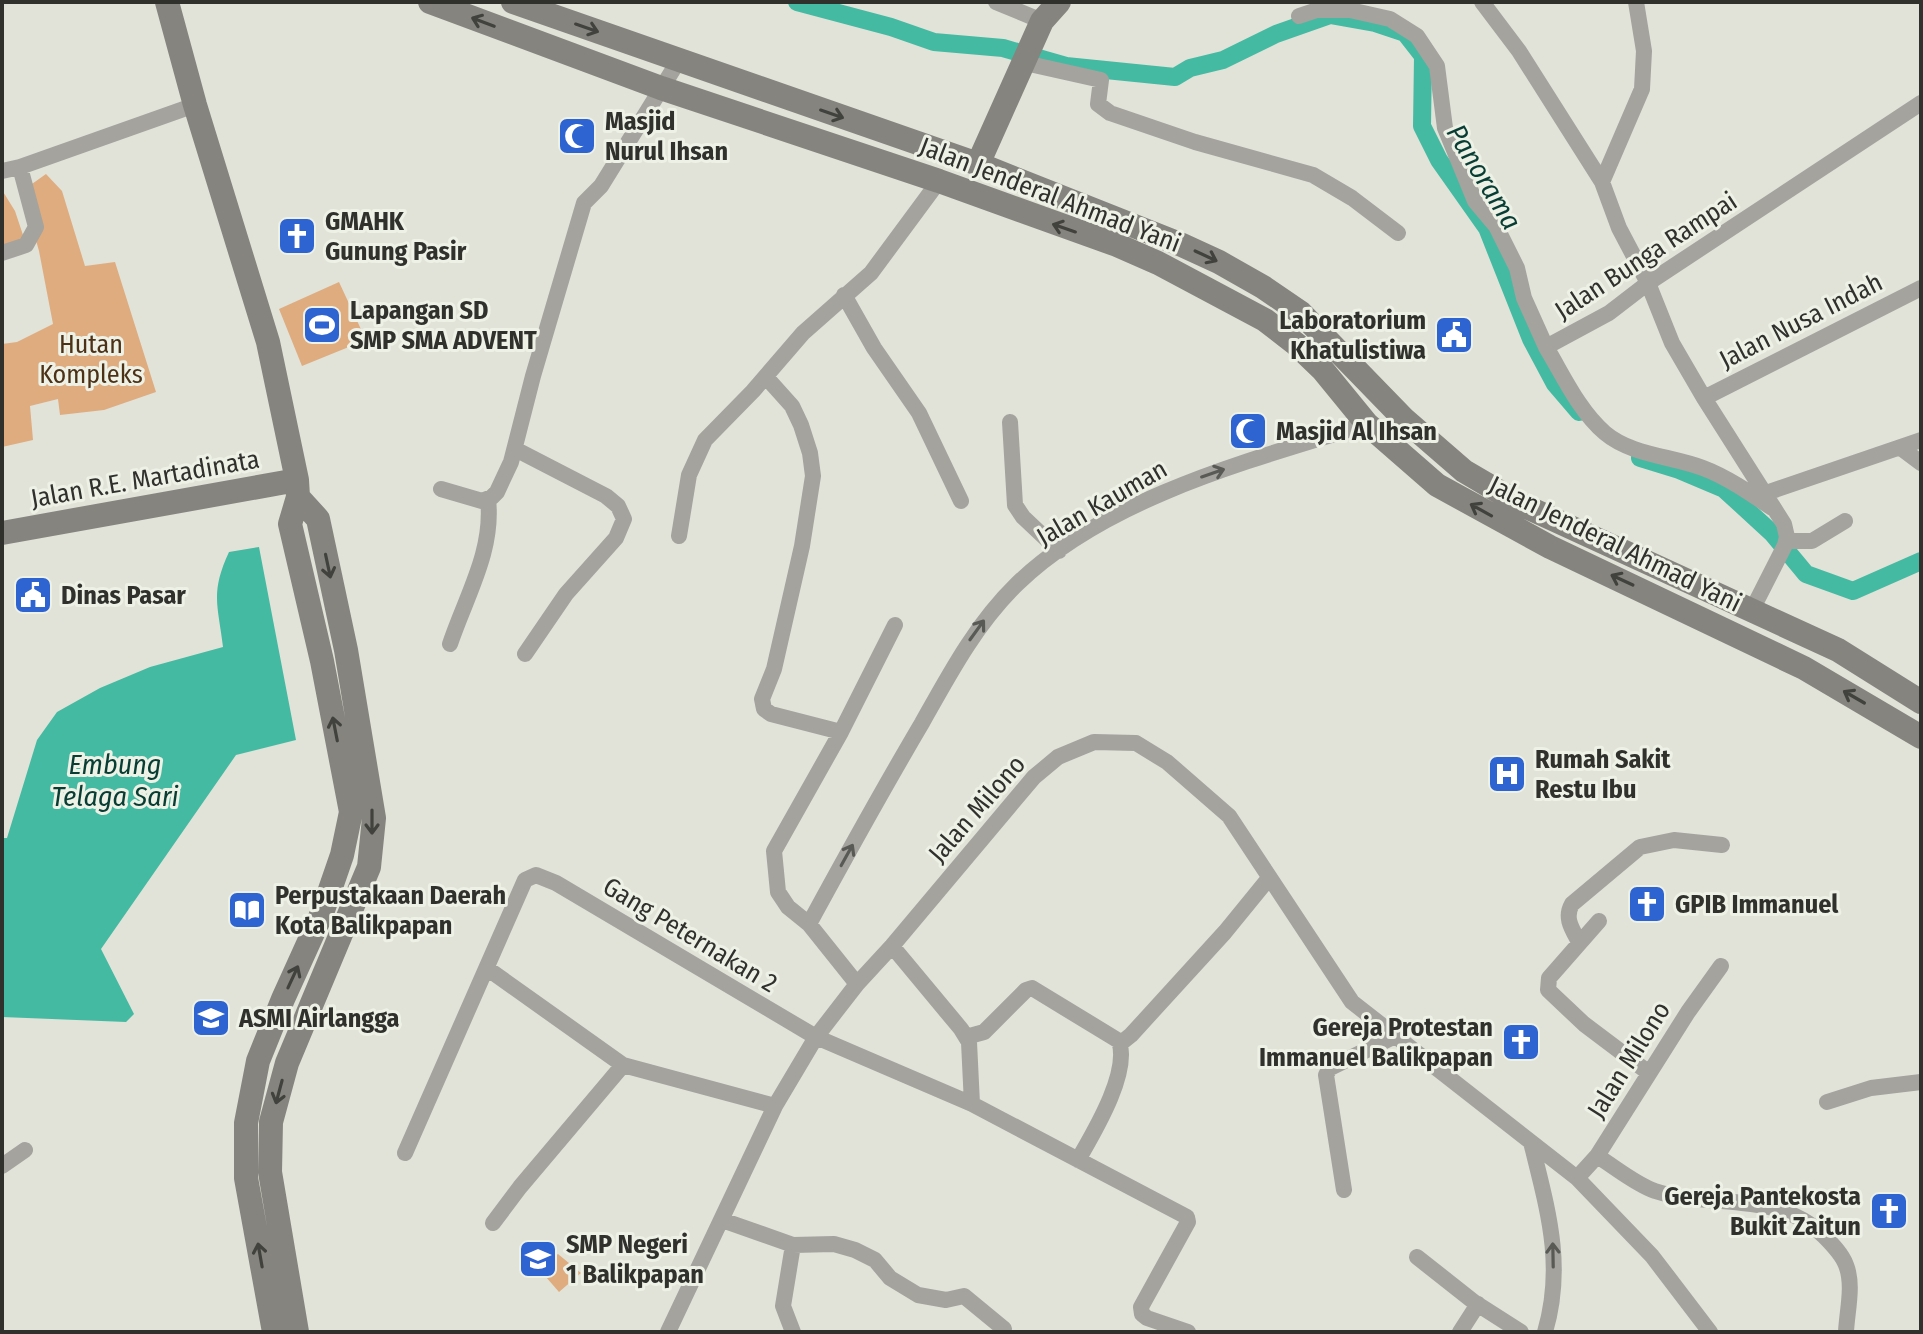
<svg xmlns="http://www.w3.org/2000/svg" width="1923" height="1334" font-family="'Fira Sans Condensed',sans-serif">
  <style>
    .green { fill: #dfac7f }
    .water { fill: #45baa2 }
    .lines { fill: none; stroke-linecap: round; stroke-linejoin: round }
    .canal { stroke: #45baa2; stroke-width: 18 }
    .street { stroke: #a4a39e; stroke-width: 16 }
    .secondary { stroke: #86847e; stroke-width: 24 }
    .oneway { stroke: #41423d }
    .oneway2 { stroke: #595955 }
    .labels { text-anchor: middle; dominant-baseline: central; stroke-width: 6; stroke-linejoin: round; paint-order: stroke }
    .poi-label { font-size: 26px; font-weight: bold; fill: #30312d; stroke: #eef1e6; text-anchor: start }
    .street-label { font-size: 26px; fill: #30312d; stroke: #eef1e6 }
    .park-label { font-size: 26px; fill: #4c3117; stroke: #eef1e6 }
    .water-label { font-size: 28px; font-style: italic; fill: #073d33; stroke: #eef1e6 }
  </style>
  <rect width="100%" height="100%" fill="#e1e3d9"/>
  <path class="green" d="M46,174L62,191L85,266L115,262L156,392L104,410L60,415L58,399L30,406L33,440L2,447V344L17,342L53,324L39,251L22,191Z
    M2,190L15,211L27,247L2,258Z
    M339,282L366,340L302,366L279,309Z
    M558,1254L581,1273L559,1292L539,1269Z"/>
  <path class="water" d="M259,547L296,740L236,755L101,949L134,1014L126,1022L2,1017V838H7L37,740L57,712L100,688L150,667L223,647C218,605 210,593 229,552Z"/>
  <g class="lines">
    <path class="canal" d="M797,2L891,27L934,42L1003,48L1066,66L1175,77L1190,68L1223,60L1276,34L1330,15L1375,23L1405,33L1423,56L1422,126L1439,160L1487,228L1531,339L1555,384L1579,412
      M1640,458L1679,470L1724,489L1772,533L1806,574L1853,591L1921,561"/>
    <path class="street" d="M996,2L1042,21
      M1482,2L1519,51L1602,182L1619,228L1648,283L1672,343L1704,398L1784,524L1787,537L1785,545L1752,610
      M1299,16L1317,10H1350L1390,19L1417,36L1437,66L1445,128L1475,201L1496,226L1517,268L1524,298L1546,347L1609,313L1648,283L1921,103
      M1025,63L1101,80L1098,104L1110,113L1195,142L1313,175L1352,198L1398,233
      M2,171L20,167L195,105
      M1602,182L1642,89L1644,51L1636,2
      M2,253L26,245L36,227L20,167
      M844,295L874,348L919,413L961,501
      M1546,347C1563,375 1579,411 1605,433C1631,455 1671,456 1703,468C1727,477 1750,493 1772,508
      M766,377L792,406L801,425L810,453L813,476L802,546L774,669L762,699L764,709L771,714L841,732
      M1704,398L1921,288
      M1010,422L1015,505L1023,517L1059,551
      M1901,448L1921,463
      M515,449L606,496L618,506L624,519L616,538L566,594L525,654
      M441,489L482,501L492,497L497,492L511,462L533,376L584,203L601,186L679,60
      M1766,493L1921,440
      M679,536L689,475L705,440L753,391L803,333L871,273L939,181
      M1787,541H1812L1845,521
      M450,644C466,596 494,551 488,499
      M1599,921L1549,978L1548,990L1584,1024L1649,1073
      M809,924C846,856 883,789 922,723C950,673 976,624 1017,584C1107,497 1251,460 1367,424
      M1579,942C1572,929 1564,918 1572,904L1640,847L1674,840L1722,845
      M892,946L961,1029L969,1042L972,1104L1187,1217L1188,1222L1141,1307L1142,1314L1147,1318L1188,1332
      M488,969L623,1065L775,1106
      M857,984L809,924L788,907L778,892L774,851L841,732L895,625
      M966,1037L984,1032L1026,990L1032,988L1119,1041C1130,1073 1094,1132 1078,1160
      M1121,1043L1131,1035L1225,932L1269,878
      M1827,1102L1871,1088L1921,1082
      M1531,1142C1547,1208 1565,1264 1545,1332
      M405,1153L525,880L536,875L556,883L816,1037L972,1104
      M1597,1156C1615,1167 1635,1184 1655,1191C1711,1209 1778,1190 1824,1236C1832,1244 1842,1254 1846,1265C1854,1285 1847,1311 1846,1332
      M2,1166L25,1150
      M1577,1178L1597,1156L1688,1012L1721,966
      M1344,1190L1326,1075L1330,1068L1395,1036
      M722,1220L793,1245L783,1306L793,1332
      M493,1223L520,1187L623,1065
      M793,1245L834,1244L855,1250L875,1260L890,1278L918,1295L946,1300L964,1296L1004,1329
      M1417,1257L1474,1302L1521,1332
      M668,1332L775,1106L816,1037L857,984L892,946L1034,777L1058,757L1094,742L1136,743L1167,762L1229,816L1352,1002L1577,1178L1652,1256L1710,1332
      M1460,1332L1478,1304"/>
    <path class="secondary" d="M167,2L195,105L268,342L297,480L298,497L290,524L322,661L351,812L342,855L322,913L283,999L258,1061L246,1123V1178L274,1332
      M430,2L661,88L939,181L1117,245L1158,263L1265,320L1296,344L1322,369L1367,424L1437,485L1550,547L1804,668L1921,737
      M513,2L978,164L1182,245L1219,262L1263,287L1301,313L1404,419L1464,471L1520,504L1838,650L1921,702
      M978,164L1042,21L1059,2
      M2,533L297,480
      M297,1332L270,1172L271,1122L287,1063L369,867L374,818L346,650L318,519L298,497"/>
  </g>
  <defs><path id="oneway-shaft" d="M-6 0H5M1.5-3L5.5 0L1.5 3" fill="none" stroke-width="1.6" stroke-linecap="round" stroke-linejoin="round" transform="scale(2)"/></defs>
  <g class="oneway">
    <use href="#oneway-shaft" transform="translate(483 22) rotate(-159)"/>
    <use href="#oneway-shaft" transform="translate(587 28) rotate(19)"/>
    <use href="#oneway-shaft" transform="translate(832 114) rotate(19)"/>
    <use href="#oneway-shaft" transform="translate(1064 228) rotate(-161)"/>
    <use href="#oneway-shaft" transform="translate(1206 256) rotate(25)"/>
    <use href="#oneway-shaft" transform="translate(1481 510) rotate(-151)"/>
    <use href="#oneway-shaft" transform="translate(328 566) rotate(78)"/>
    <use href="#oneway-shaft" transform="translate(1622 580) rotate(-155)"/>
    <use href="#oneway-shaft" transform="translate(1854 697) rotate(-150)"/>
    <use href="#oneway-shaft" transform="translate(335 729) rotate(-101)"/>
    <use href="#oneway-shaft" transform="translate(372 822) rotate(90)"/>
    <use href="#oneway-shaft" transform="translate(293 977) rotate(-65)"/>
    <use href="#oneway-shaft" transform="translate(279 1092) rotate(105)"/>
    <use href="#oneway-shaft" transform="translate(260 1255) rotate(-100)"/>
  </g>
  <g class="oneway2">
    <use href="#oneway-shaft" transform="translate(1213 473) rotate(-19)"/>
    <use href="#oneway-shaft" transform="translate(977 630) rotate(-54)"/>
    <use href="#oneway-shaft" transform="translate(847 855) rotate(-61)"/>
    <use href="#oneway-shaft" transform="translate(1553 1255) rotate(-91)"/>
  </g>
  <defs>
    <g id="mosque-square" transform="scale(2)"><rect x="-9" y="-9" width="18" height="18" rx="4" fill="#2e63d2" stroke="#eef1e6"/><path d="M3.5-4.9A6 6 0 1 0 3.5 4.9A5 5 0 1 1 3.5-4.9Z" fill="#fff"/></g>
    <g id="church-square" transform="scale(2)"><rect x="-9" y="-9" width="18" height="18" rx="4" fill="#2e63d2" stroke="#eef1e6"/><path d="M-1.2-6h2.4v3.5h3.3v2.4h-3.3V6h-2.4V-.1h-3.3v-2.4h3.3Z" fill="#fff"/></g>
    <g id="stadium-square" transform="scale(2)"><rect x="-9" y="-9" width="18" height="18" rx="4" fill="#2e63d2" stroke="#eef1e6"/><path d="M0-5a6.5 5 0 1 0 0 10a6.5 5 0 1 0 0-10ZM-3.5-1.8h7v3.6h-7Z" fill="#fff"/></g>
    <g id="civic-square" transform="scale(2)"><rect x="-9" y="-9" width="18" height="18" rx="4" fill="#2e63d2" stroke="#eef1e6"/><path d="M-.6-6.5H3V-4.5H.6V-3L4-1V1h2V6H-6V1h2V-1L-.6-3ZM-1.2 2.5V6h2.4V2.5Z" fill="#fff"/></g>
    <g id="hospital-square" transform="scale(2)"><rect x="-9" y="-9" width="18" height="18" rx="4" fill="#2e63d2" stroke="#eef1e6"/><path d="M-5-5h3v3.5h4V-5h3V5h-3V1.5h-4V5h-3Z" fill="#fff"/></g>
    <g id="library-square" transform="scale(2)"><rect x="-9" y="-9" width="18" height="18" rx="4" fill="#2e63d2" stroke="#eef1e6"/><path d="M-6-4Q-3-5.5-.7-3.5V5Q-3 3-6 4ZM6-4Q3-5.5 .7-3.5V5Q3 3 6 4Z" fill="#fff"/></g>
    <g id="university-square" transform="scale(2)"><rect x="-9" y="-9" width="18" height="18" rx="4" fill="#2e63d2" stroke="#eef1e6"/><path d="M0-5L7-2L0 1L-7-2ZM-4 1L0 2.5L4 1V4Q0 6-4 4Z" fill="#fff"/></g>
    <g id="school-square" transform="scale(2)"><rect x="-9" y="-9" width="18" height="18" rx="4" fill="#2e63d2" stroke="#eef1e6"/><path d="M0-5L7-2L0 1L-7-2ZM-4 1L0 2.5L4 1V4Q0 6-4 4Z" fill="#fff"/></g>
  </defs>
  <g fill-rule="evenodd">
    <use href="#mosque-square" x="577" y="136"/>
    <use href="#church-square" x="297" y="236"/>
    <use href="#stadium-square" x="322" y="325"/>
    <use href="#civic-square" x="1454" y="335"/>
    <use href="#mosque-square" x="1248" y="431"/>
    <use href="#civic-square" x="33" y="595"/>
    <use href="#hospital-square" x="1507" y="774"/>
    <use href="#church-square" x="1647" y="904"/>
    <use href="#library-square" x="247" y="910"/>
    <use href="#university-square" x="211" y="1018"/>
    <use href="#church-square" x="1521" y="1042"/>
    <use href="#church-square" x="1889" y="1211"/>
    <use href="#school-square" x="538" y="1259"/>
  </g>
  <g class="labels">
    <g class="poi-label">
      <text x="605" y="121">Masjid<tspan x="605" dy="30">Nurul Ihsan</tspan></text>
      <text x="325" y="221">GMAHK<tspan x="325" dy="30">Gunung Pasir</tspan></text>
      <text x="350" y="310">Lapangan SD<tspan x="350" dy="30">SMP SMA ADVENT</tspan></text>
      <text x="1426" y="320" text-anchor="end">Laboratorium<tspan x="1426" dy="30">Khatulistiwa</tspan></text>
      <text x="1276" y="431">Masjid Al Ihsan</text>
      <text x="61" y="595">Dinas Pasar</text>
      <text x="1535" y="759">Rumah Sakit<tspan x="1535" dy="30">Restu Ibu</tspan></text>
      <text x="275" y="895">Perpustakaan Daerah<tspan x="275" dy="30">Kota Balikpapan</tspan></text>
      <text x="1675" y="904">GPIB Immanuel</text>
      <text x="239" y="1018">ASMI Airlangga</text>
      <text x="1493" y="1027" text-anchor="end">Gereja Protestan<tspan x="1493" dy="30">Immanuel Balikpapan</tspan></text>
      <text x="1861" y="1196" text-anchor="end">Gereja Pantekosta<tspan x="1861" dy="30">Bukit Zaitun</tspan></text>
      <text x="566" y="1244">SMP Negeri<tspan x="566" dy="30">1 Balikpapan</tspan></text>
    </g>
    <g class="street-label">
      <text transform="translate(1050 195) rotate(21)">Jalan Jenderal Ahmad Yani</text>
      <text transform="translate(1646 256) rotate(-33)">Jalan Bunga Rampai</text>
      <text transform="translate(1801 321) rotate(-27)">Jalan Nusa Indah</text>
      <text transform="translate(145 479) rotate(-10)">Jalan R.E. Martadinata</text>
      <text transform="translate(1102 503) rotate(-30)">Jalan Kauman</text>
      <text transform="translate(1615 544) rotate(26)">Jalan Jenderal Ahmad Yani</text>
      <text transform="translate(977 809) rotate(-49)">Jalan Milono</text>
      <text transform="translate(690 935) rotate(31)">Gang Peternakan 2</text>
      <text transform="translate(1629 1060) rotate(-58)">Jalan Milono</text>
    </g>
    <g class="park-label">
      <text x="91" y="344">Hutan<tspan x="91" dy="30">Kompleks</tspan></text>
    </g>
    <g class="water-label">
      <text transform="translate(1484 177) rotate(59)">Panorama</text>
      <text x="115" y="764">Embung<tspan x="115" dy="32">Telaga Sari</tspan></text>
    </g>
  </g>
  <rect width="1923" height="1334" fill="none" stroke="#30312d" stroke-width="8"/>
</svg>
